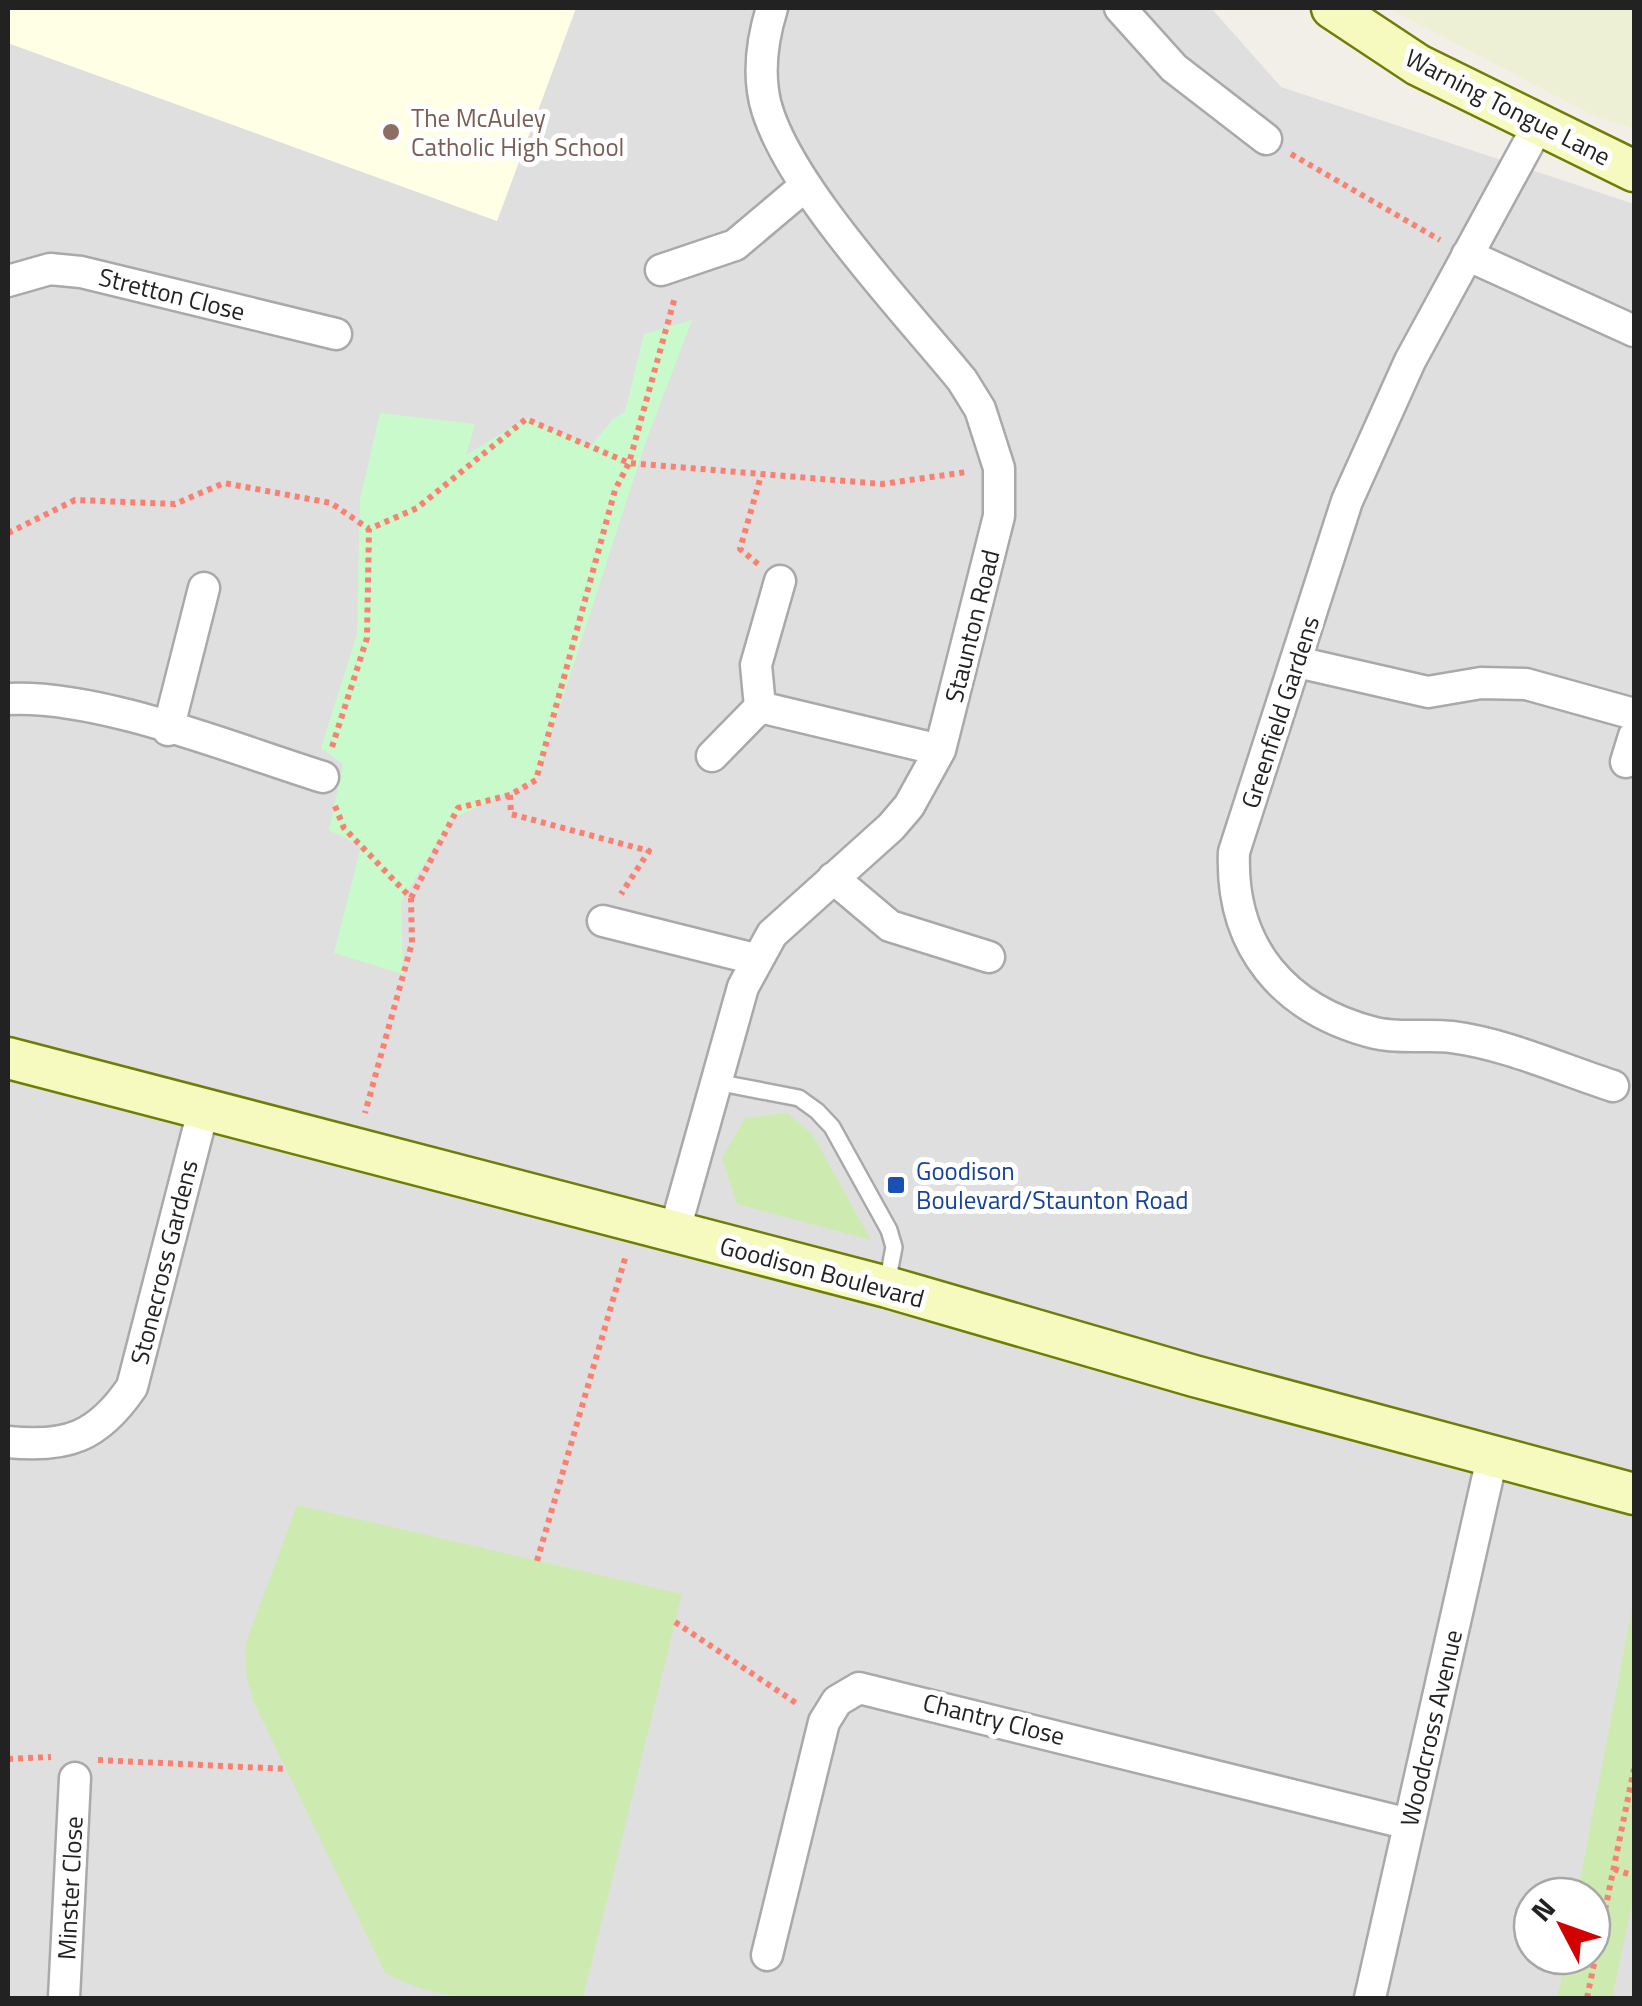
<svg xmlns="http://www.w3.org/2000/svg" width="1642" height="2006" font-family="'Titillium Web',sans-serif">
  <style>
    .residential { fill: #e0dfdf; fill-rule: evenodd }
    .education { fill: #ffffe5 }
    .farmland { fill: #eef0d5 }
    .grass { fill: #cdebb0 }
    .park { fill: #c8facc }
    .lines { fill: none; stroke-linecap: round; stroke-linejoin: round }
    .lane-casing { stroke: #a9a9a9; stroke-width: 20 }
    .street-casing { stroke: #a9a9a9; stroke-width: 35 }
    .secondary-casing { stroke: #707d05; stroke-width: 45 }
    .path { stroke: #fa8072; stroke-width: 6; stroke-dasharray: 5 5; stroke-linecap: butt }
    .lane { stroke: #fff; stroke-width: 15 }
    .street { stroke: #fff; stroke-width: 30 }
    .secondary { stroke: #f7fabf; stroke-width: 40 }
    .education-dot { fill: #8d6e63; stroke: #fff; stroke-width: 4 }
    .transit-dot { fill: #1a4fb4; stroke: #fff; stroke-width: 4 }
    .labels { text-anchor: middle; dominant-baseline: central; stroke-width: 10; stroke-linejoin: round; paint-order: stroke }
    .street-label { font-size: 25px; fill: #222; stroke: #fff }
    .education-label { font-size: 25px; fill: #785e54; stroke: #fff; text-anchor: start }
    .transit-label { font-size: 25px; fill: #164399; stroke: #fff; text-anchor: start }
  </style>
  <rect width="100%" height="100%" fill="#f2efe9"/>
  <path class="residential" d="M576,8H1211L1281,87L1634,204V1998H8V43L497,221ZM1532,1896H1592V1956H1532Z"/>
  <path class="education" d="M8,8H576L497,221L8,43Z"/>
  <path class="farmland" d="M1388,8H1634V129L1596,117Z"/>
  <path class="grass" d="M788,1113L813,1135L871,1240L737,1204L722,1158L745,1118Z
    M297,1505L682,1594L583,1998C516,1999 444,2006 385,1973L254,1703L246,1675L245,1645Z
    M1634,1598V1896L1612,1998H1557L1566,1956H1592V1896H1577Z"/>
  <path class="park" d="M692,320L646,441L536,780L453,818L401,901L403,974L334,953L361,846L329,830L343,764L321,748L357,634L360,500L380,413L475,424L466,455L526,419L591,446L612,420L625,412L644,334Z"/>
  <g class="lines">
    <g class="lane-casing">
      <path id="lane" d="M716,1082L799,1098L817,1111L832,1127L889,1230L894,1247L887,1284"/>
    </g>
    <g class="street-casing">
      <path id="street" d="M1120,8L1174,68L1266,139
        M1539,124L1410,361L1347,501L1234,852C1230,947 1284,1010 1375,1033C1400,1039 1427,1034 1452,1037C1506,1044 1561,1069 1613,1086
        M1467,255L1634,331
        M661,270L735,245L805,186
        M8,281L50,269L81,272L336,334
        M780,581L756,665L760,707L940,750
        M1297,662L1428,692L1481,683L1526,684L1634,714
        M8,699C99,694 233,749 323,777
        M168,730L204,588
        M712,756L760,707
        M1626,762L1634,736
        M833,878L890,926L989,957
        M603,921L755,959
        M674,1233L743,987L772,934L891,827L909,806L940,750L999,516V468L980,409L962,380C908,313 773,172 763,91C759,63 764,34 772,8
        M8,1442C67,1448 98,1437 132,1387L203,1111
        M767,1955L824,1722L837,1701L859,1688L1409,1824
        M64,1998L75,1778
        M1370,1998L1492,1458"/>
    </g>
    <g class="secondary-casing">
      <path id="secondary" d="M1332,8L1418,65L1634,171
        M8,1058L887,1287L1194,1376L1634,1494"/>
    </g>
    <path class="path" d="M1291,154L1440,240
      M8,533L75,500L175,504L224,483L331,503L369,529L417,508L526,419L629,463L882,484L967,472
      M758,564L740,549L761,476
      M332,747L367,638L369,529
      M510,795L511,814L649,851L621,894
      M335,806L344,828L411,898L412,943L365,1113
      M411,898L458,808L510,795L536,780L615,490L629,463L675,297
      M537,1561L626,1255
      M675,1622L799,1705
      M8,1759L51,1757
      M98,1760L287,1769
      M1614,1869L1634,1876
      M1587,1998L1634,1769"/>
    <use href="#lane" class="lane"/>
    <use href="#street" class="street"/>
    <use href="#secondary" class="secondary"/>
  </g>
  <circle class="education-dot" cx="391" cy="132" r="10"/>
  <rect class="transit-dot" x="886" y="1175" width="20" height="20" rx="5"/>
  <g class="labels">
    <g class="street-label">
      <text transform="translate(1508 107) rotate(27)">Warning Tongue Lane</text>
      <text transform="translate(172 294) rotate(14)">Stretton Close</text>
      <text transform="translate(972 626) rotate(-76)">Staunton Road</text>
      <text transform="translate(1280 712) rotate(-72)">Greenfield Gardens</text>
      <text transform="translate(164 1262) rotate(-76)">Stonecross Gardens</text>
      <text transform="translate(822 1272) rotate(15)">Goodison Boulevard</text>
      <text transform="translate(994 1719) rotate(14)">Chantry Close</text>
      <text transform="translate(1431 1728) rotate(-77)">Woodcross Avenue</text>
      <text transform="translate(70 1888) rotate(-87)">Minster Close</text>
    </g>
    <g class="education-label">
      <text x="411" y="118">The McAuley<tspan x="411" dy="29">Catholic High School</tspan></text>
    </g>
    <g class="transit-label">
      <text x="916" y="1171">Goodison<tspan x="916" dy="29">Boulevard/Staunton Road</tspan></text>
    </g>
  </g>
  <rect width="1642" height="2006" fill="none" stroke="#222222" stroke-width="20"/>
  <g transform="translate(1562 1926) rotate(311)"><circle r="48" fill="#ffffff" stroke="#a7a7a7" stroke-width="2.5"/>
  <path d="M0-8L18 38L0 25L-18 38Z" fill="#d40000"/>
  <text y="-15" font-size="28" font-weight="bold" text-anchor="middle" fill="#222222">N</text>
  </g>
</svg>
